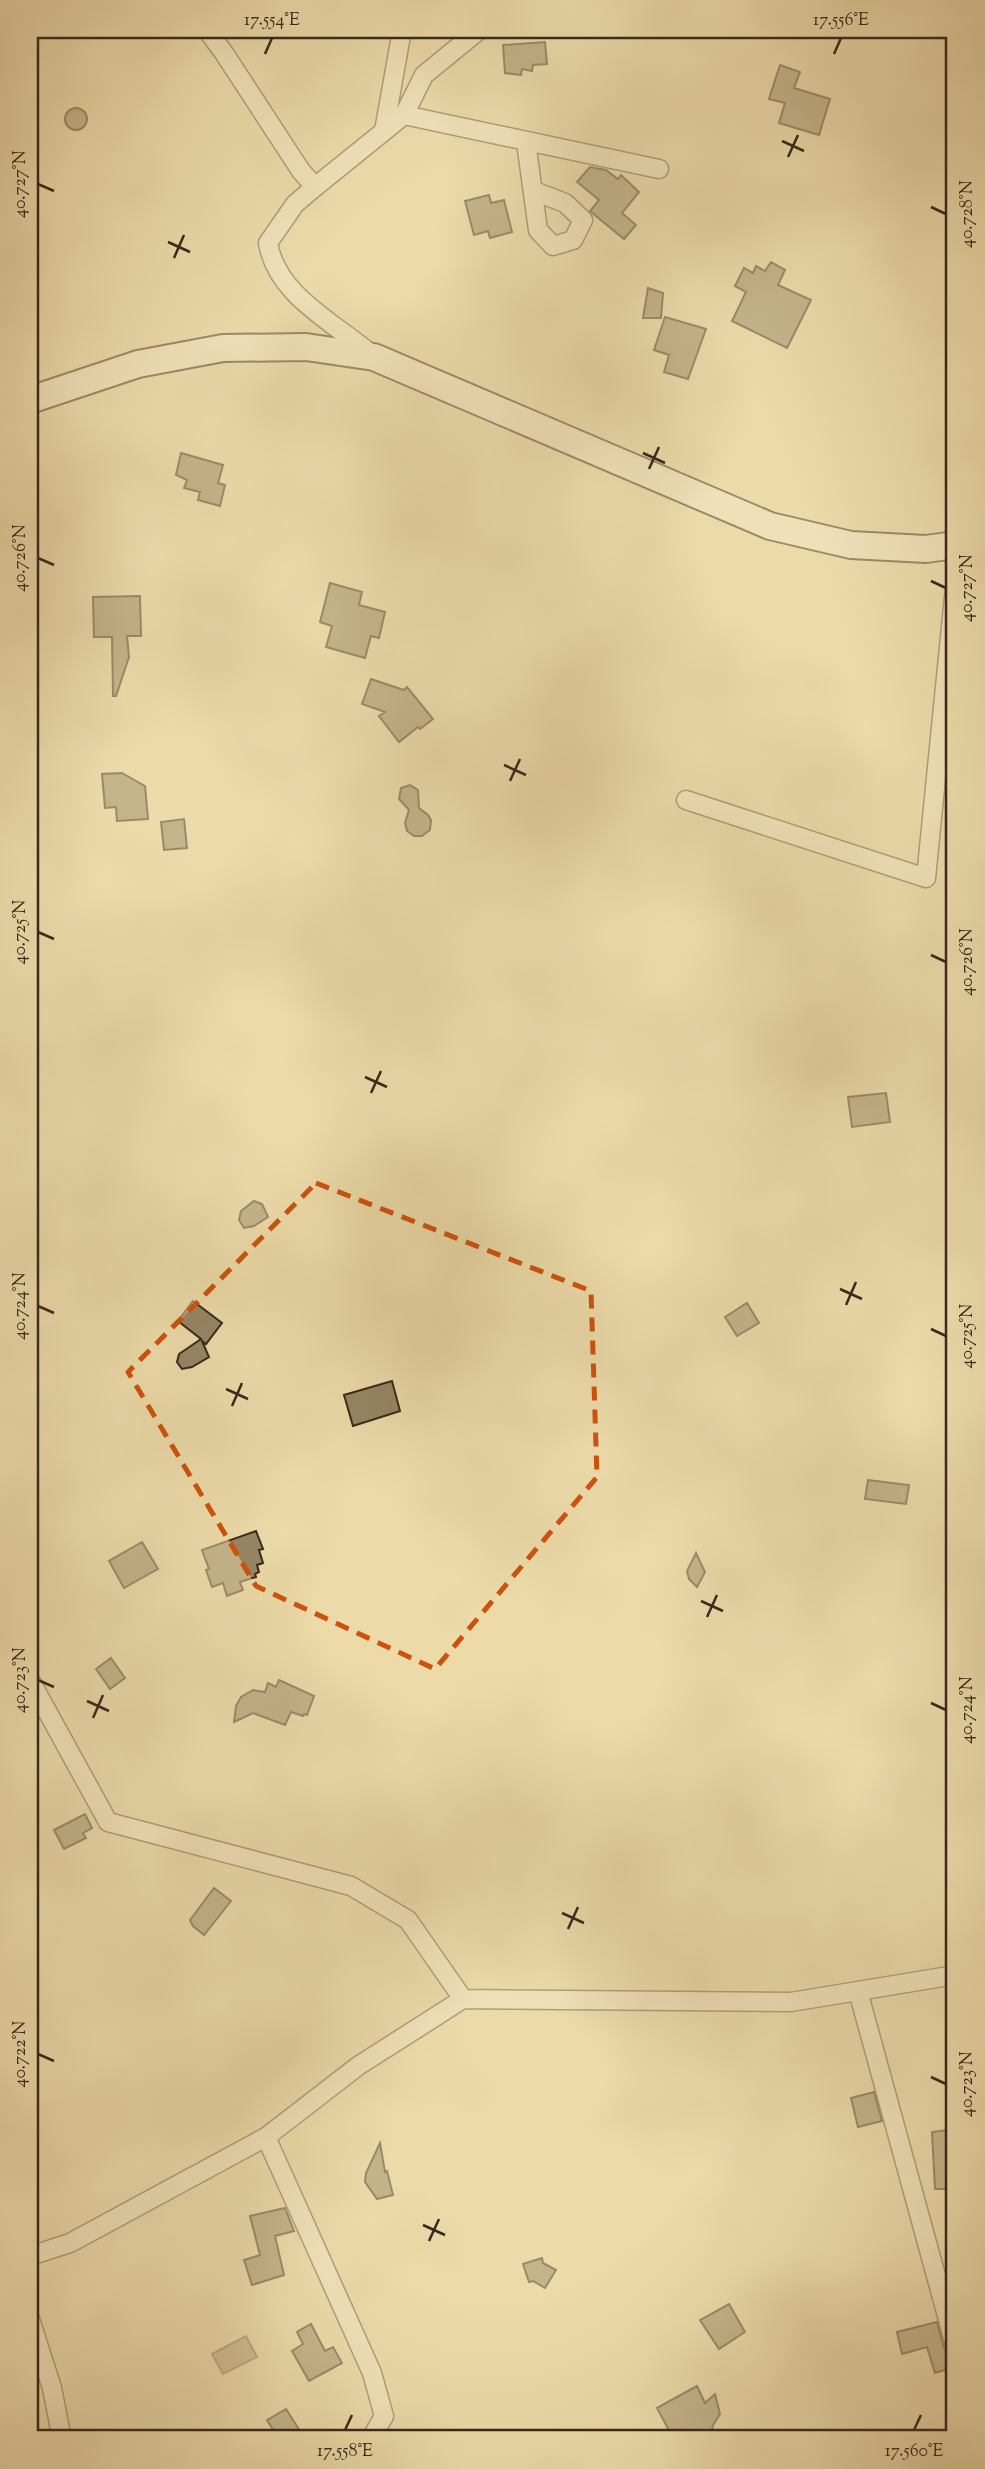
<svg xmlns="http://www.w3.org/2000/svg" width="985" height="2469" font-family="'Sorts Mill Goudy',serif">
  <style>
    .water { fill: #af9d79; stroke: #7f6e54; stroke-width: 2 }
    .building { fill: #968565; stroke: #38281c; stroke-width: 2 }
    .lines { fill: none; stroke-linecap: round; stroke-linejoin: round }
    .minor-casing { stroke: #65543f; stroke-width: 21 }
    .secondary-casing { stroke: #38281c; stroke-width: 30 }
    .minor { stroke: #f3e7c7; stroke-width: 18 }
    .secondary { stroke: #f3e7c7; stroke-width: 26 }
    .marked { fill: none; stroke: #ce520e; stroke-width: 5; stroke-dasharray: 14 9; stroke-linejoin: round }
    .ticks { fill: none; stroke: #38281c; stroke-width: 2.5 }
    .neatline { fill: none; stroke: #38281c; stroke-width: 2.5 }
    .ticks-label { font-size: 18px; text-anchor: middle; fill: #38281c }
  </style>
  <rect width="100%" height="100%" fill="#ecdaa9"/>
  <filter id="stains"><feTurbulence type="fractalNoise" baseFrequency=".00286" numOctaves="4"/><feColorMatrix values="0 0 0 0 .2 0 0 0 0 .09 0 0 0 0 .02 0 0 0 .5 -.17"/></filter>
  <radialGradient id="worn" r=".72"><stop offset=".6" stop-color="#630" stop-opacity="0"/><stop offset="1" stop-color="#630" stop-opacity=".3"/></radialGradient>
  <path class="water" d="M246,2336L257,2357L223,2374L212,2354Z"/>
  <path class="building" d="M545,42L547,64L533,65L532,71L522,69L521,75L505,73L503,45Z
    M780,65L800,72L794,88L830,99L819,135L779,123L785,103L769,99Z
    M65 119a11 11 0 1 1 22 0a11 11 0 1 1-22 0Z
    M590,167L606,170L618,179L621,175L639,192L622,213L636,225L624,239L590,211L599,200L577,182Z
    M489,195L491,203L504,200L512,232L490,238L488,231L474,235L465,201Z
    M771,262L785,270L778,285L811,300L787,348L732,321L746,292L735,286L744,268L753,273L756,266L765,271Z
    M648,288L663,293L661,318H643Z
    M665,317L706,329L688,379L664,372L669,355L654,350Z
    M181,453L223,465L218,483L225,485L220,506L198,500L200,492L184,488L187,480L176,475Z
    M330,583L362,592L359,605L385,612L379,638L371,636L365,658L326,647L332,626L320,622Z
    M140,596L141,636H127L129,657L116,696H113L112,637H94L93,597Z
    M371,679L404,690L407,687L433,719L420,729L418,727L399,742L379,716L385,712L362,704Z
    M122,773L145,786L148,819L117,821L116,807L105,808L102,774Z
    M410,785L418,790L419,808L428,815L431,820L430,830L422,836H414L407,831L405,823L409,810L399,799L401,788Z
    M184,819L187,848L164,850L161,822Z
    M886,1093L890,1122L852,1127L848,1097Z
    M254,1201L262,1204L268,1217L254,1226L244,1228L239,1220L241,1211Z
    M193,1301L222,1323L206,1344L202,1341L209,1357L192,1367L182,1369L177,1362L179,1354L201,1339L178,1321Z
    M747,1303L759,1323L737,1336L725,1317Z
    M392,1381L400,1411L353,1426L344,1395Z
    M868,1480L909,1485L906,1504L865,1499Z
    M256,1531L263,1549L259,1550L263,1563L257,1565L259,1572L255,1574L256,1577L240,1582L243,1590L227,1596L223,1583L212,1587L206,1570L209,1569L202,1550Z
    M142,1542L158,1569L124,1588L109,1561Z
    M696,1553L705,1572L697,1587L689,1579L687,1571Z
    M111,1658L125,1678L110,1689L96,1669Z
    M279,1680L314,1696L307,1715L304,1714L303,1716L291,1712L285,1725L253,1713L234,1722L236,1706L241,1697L253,1690L265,1692L268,1683L276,1687Z
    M85,1814L92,1828L83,1833L86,1838L64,1849L54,1830Z
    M214,1888L231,1901L204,1935L193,1926L190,1920Z
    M874,2092L882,2121L858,2127L851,2098Z
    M955,2129V2189H935L932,2132Z
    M380,2143L385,2172L387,2171L393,2195L377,2199L365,2182L366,2173Z
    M285,2208L294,2231L275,2236L284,2275L252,2285L244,2260L260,2255L250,2216Z
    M542,2258L543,2263L556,2270L545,2288L533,2281L529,2282L523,2264Z
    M729,2304L745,2332L719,2349L700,2320Z
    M937,2322L944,2348L951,2355L954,2367L935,2373L927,2347L902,2354L897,2332Z
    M311,2324L325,2351L333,2347L342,2363L309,2381L292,2351L303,2344L297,2332Z
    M697,2386L705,2403L715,2394L720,2414L712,2427L719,2439H682L676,2432L671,2434L657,2408Z
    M286,2409L300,2431L286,2439H279L267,2420Z"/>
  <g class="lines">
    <g class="minor-casing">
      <path id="minor" d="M207,30L224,53L301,171L315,187L295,204L268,243C277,296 334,322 372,355
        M404,115L659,169
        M384,131L402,30
        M526,142L538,230L553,246L573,240L583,220L565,203L534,191
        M315,187L404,115L424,75L479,30
        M686,800L926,878L955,587
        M30,1680L108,1822L351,1886L408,1920L463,1999L791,2002L955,1975
        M858,1991L955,2345
        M266,2137L372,2373L384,2416L371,2439
        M30,2256L70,2243L266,2137L358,2066L463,1999
        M30,2319L52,2388L62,2439"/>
    </g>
    <g class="secondary-casing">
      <path id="secondary" d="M30,400L138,364L223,348L306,347L374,357L770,526L851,545L926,549L955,545"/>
    </g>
    <use href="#minor" class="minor"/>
    <use href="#secondary" class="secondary"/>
  </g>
  <path d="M0 0H985V2469H0ZM316,1183L591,1291L597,1477L435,1669L256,1586L128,1372Z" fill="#ecdaa9" fill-opacity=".55" fill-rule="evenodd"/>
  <path class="marked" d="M316,1183L591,1291L597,1477L435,1669L256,1586L128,1372Z"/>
  <path class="ticks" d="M265,54L272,38M834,54L841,38M782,141L804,151M788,157L798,135M38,184L54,191M931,207L946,214M168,242L190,252M174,258L184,235M643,453L665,463M649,469L659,447M38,558L54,565M931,581L946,588M504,765L526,775M510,781L520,759M38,932L54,939M931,955L946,962M365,1077L387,1087M371,1093L381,1071M840,1289L862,1299M846,1305L856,1282M38,1306L54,1313M931,1329L946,1336M226,1389L248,1399M232,1406L242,1383M701,1601L723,1611M707,1617L717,1595M38,1680L54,1687M87,1701L109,1711M931,1703L946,1710M93,1718L103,1695M562,1913L584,1923M568,1929L578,1907M38,2054L54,2061M931,2077L946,2084M423,2225L445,2235M429,2241L439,2219M345,2430L352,2415M914,2430L921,2415"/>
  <rect width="985" height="2469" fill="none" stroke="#ecdaa9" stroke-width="77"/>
  <rect x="38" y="38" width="908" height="2392" class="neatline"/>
  <g class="ticks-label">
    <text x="272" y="25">17.554°E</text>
    <text x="841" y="25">17.556°E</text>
    <text transform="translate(19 184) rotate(-90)" y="6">40.727°N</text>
    <text transform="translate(966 214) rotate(-90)" y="6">40.728°N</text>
    <text transform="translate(19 558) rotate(-90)" y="6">40.726°N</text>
    <text transform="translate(966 588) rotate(-90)" y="6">40.727°N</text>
    <text transform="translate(19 932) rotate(-90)" y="6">40.725°N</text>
    <text transform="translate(966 962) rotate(-90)" y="6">40.726°N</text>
    <text transform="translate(19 1306) rotate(-90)" y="6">40.724°N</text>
    <text transform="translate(966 1336) rotate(-90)" y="6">40.725°N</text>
    <text transform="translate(19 1680) rotate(-90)" y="6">40.723°N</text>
    <text transform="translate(966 1710) rotate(-90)" y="6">40.724°N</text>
    <text transform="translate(19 2054) rotate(-90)" y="6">40.722°N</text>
    <text transform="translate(966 2084) rotate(-90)" y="6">40.723°N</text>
    <text x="345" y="2456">17.558°E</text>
    <text x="914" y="2456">17.560°E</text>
  </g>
  <rect width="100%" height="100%" filter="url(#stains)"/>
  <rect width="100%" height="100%" fill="url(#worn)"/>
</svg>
